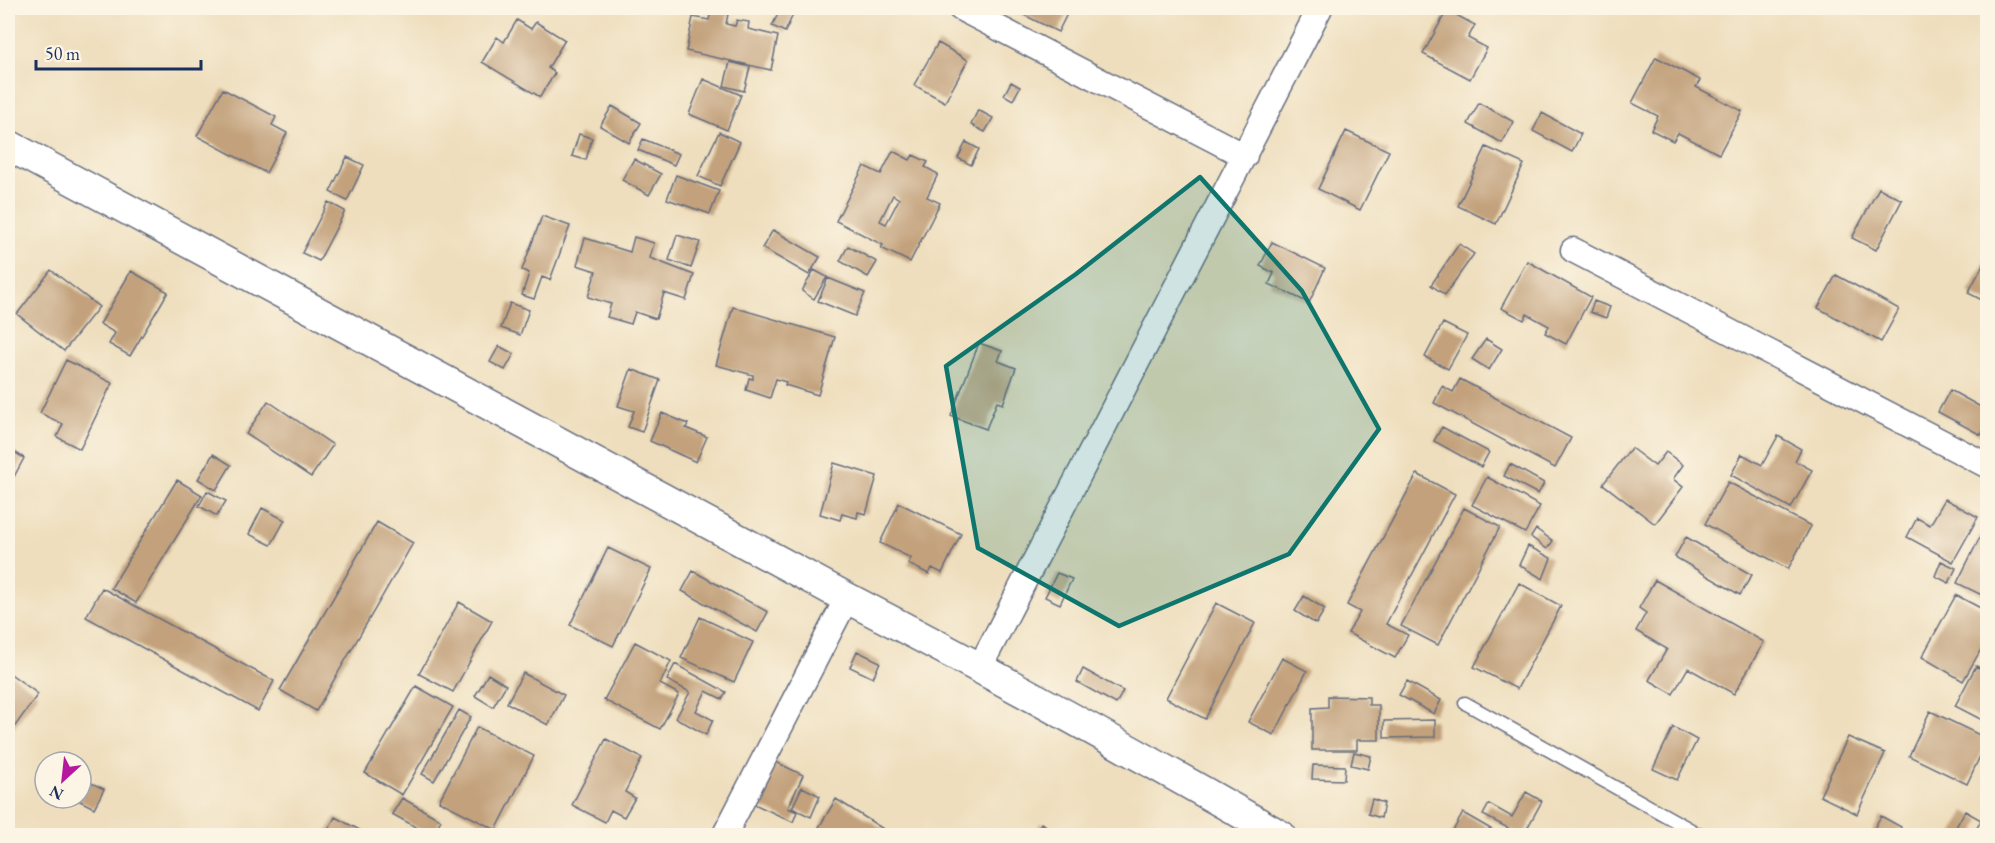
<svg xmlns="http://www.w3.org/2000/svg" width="1995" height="843" font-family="'EB Garamond',serif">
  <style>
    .building { fill: #c2a17c; fill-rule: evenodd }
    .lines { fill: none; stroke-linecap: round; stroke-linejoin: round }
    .service-casing { stroke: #656c7f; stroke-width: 15 }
    .minor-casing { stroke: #656c7f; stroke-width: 27 }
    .tertiary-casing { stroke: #656c7f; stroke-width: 33 }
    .service { stroke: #fff; stroke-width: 12 }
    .minor { stroke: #fff; stroke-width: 24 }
    .tertiary { stroke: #fff; stroke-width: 30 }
    .marked { fill: #0f766e; fill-opacity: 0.2; stroke: #0f766e; stroke-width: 4.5; stroke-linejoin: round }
  </style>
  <rect width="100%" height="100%" fill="#fcf5e5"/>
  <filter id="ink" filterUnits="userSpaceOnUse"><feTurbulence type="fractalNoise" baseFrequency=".0167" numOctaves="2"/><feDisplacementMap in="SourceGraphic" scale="12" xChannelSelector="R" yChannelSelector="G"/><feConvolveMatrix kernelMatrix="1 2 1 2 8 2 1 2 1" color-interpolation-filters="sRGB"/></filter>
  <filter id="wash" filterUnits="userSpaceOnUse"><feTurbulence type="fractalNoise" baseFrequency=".008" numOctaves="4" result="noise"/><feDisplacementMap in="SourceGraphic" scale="24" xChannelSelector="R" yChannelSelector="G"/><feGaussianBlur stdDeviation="1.35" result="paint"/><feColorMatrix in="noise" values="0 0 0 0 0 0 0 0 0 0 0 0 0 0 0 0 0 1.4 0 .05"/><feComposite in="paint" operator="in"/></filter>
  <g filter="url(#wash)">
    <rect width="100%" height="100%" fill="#eedebd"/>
    <g id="blocks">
      <path class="building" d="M781,8H796L785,32L772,26Z
        M1021,8H1070L1058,32L1018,12Z
        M1447,10L1475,25L1468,38L1487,48L1470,79L1423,54Z
        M711,11L728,14L726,24L735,26L737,20L749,22L748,29L778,36L771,70L686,51L693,17L709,20Z
        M517,20L531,29L536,22L565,40L548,68L555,73L540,97L482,62L497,37L504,42Z
        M938,43L968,60L945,102L914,85Z
        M1656,57L1700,80L1696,87L1742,111L1719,154L1678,133L1673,141L1651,130L1658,116L1632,103Z
        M730,62L750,67L744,91L724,86Z
        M703,79L741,95L727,130L689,114Z
        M1011,82L1020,87L1013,100L1004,95Z
        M223,89L276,117L272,125L287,133L266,173L197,136Z
        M1479,103L1514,122L1502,143L1468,124Z
        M612,106L641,123L629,143L600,126Z
        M978,110L993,118L985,132L971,125Z
        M1542,113L1581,134L1572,152L1533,131Z
        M1346,131L1389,151L1360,210L1318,189Z
        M719,132L740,142L720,186L698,176Z
        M579,134L592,138L586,160L572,156Z
        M643,139L679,154L674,165L638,150Z
        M966,142L979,149L971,165L958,158Z
        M1486,147L1524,164L1496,224L1458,206Z
        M893,151L910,160L913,155L928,162L925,167L938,174L927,197L940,203L910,262L881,248L883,245L836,221L864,166L881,174ZM893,195L899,199L886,224L880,221Z
        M347,157L364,165L347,201L330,192Z
        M634,159L661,174L649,195L622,180Z
        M676,175L719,191L710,214L667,199Z
        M1879,188L1902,200L1876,250L1852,238Z
        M328,202L345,211L319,261L302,253Z
        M542,216L570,226L550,280L542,277L534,299L522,295L529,273L522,270Z
        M773,230L820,257L809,275L762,248Z
        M677,235L700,242L691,268L669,260Z
        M634,237L654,243L650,258L694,275L686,300L664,293L656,319L635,312L631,324L607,317L611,304L588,297L596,271L577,265L585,238L630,252Z
        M1272,242L1325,268L1309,303L1269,284L1274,273L1260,266Z
        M1459,244L1474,254L1445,295L1431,285Z
        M848,246L877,262L868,277L840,261Z
        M1988,256V303L1968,293Z
        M1527,261L1591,297L1566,344L1545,333L1549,326L1527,314L1524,320L1501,308Z
        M51,270L99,307L64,351L17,314Z
        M814,270L827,277L814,299L802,291Z
        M131,271L168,292L130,356L109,344L115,333L100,324Z
        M1836,275L1899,309L1881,342L1818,308Z
        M828,278L865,293L855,316L818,301Z
        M1594,301L1610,307L1606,318L1590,312Z
        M510,303L529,310L520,335L501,328Z
        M733,307L835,337L818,395L785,385L786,382L776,379L770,398L746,390L749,378L753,379V375L716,365Z
        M1443,323L1467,335L1448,369L1425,357Z
        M1486,339L1502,349L1489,370L1472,359Z
        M979,343L1002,351L998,361L1016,368L1003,404L997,402L986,429L951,416Z
        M499,346L514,354L505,370L490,362Z
        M66,360L112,383L80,449L57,437L63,424L40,413Z
        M631,369L660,380L642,432L628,427L634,411L618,406Z
        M1460,379L1571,438L1555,468L1434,403L1442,386L1453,392Z
        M1950,390L1988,411V423L1981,435L1938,412Z
        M268,401L333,445L311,477L246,434Z
        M662,413L688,424L686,428L707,437L696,462L650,441Z
        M1442,427L1489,452L1481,467L1434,441Z
        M1778,436L1801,449L1795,461L1812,470L1791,508L1731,475L1742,454L1762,465Z
        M8,448L24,458L8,488Z
        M1631,448L1655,466L1666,452L1683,465L1673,479L1683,487L1655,524L1603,484Z
        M213,454L231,465L216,490L198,479Z
        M834,463L877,476L866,514L858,512L857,518L842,514L840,520L820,514Z
        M1510,464L1544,483L1538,494L1504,476Z
        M1417,474L1455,494L1386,624L1408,635L1395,658L1348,633L1360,612L1347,605Z
        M1487,477L1540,506L1525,533L1472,505Z
        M177,480L202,495L136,603L111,588Z
        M1728,482L1811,526L1788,569L1705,524Z
        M207,491L226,501L217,516L199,506Z
        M1945,499L1978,517L1953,562L1907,537L1917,518L1930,525Z
        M899,503L961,534L942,573L932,568L929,574L908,564L911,558L880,543Z
        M262,508L285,520L271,545L249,534Z
        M1464,508L1500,527L1438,645L1401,626Z
        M1988,521V598L1957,583Z
        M377,522L413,543L316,711L280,690Z
        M1536,529L1553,541L1547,549L1531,537Z
        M1686,537L1752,575L1740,595L1675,557Z
        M1528,546L1551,558L1543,579L1519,565Z
        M608,548L651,569L613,646L570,625Z
        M1941,561L1956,568L1949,583L1935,576Z
        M693,571L768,612L757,632L682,591Z
        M1057,573L1072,579L1060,604L1045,597Z
        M1655,580L1764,642L1734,694L1688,668L1673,694L1649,680L1667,649L1636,631L1646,613L1639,608Z
        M1519,583L1561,606L1517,689L1474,667Z
        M102,588L274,681L258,711L86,617Z
        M1956,595L1988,612V637L1963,681L1922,657Z
        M1304,596L1325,609L1316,624L1295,611Z
        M459,602L492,621L453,692L419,674Z
        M1216,603L1255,623L1205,719L1166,698Z
        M700,617L753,642L734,682L681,658Z
        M635,642L671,661L660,684L679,694L660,729L604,700Z
        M857,651L880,662L873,678L850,667Z
        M1282,658L1307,671L1274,735L1248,722Z
        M675,664L726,692L722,699L706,691L696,711L713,720L706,735L676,718L690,692L667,680Z
        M1976,666L1988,672V723L1955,706Z
        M1083,669L1123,691L1116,704L1077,682Z
        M8,672L38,694L13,729L8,725Z
        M523,673L564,695L548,725L507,703Z
        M488,674L506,685L493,707L475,696Z
        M1407,681L1441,700L1434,714L1399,695Z
        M416,686L453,707L402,795L365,773Z
        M1328,696L1369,697V705H1379V740H1357V750H1312V708L1328,707Z
        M459,710L471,717L434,781L422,774Z
        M1930,711L1988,739L1967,784L1909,756Z
        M1435,720V737L1384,738V721Z
        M477,727L534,756L496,830L439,801Z
        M1673,727L1697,740L1677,780L1653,769Z
        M1848,737L1885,753L1857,814L1820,796Z
        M606,739L642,758L625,792L635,798L624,817L611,810L605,822L572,805Z
        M1354,752L1371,756L1368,769L1351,765Z
        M772,760L803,775L788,808L797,812L793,822L752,803Z
        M1313,765L1345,766L1344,780L1312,779Z
        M81,778L104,789L94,808L74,798H81Z
        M802,787L820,796L811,817L792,808Z
        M1526,792L1542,801L1523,836L1483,815L1489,804L1512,817Z
        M402,798L441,820L432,836L392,814Z
        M836,799L888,832L885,836H833L819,827Z
        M1372,799L1384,803L1381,818L1368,814Z
        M1965,811L1981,820L1973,836H1951Z
        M1463,813L1503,836H1450Z
        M1881,816L1901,827L1896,836H1870Z
        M335,817L371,836H325Z
        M1041,823L1064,836H1034Z
        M1082,829L1094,836H1078Z
        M1153,829L1163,836H1149Z"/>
    </g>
  </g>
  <g filter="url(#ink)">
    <use href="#blocks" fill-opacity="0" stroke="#656c7f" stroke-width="1.5"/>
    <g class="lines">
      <g class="service-casing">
        <path id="service" d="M1465,703L1702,836"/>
      </g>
      <g class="minor-casing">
        <path id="minor" d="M960,8L1245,156
          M1573,250L1988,466
          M980,667L1320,8
          M724,836L847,598"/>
      </g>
      <g class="tertiary-casing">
        <path id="tertiary" d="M8,145L847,598C994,674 1138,754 1281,836"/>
      </g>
      <use href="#service" class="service"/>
      <use href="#minor" class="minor"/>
      <use href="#tertiary" class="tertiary"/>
    </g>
  </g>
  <path class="marked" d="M1200,177L1302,291L1379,429L1289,554L1119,626L978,548L946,366L1076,274Z"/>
  <rect width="1995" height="843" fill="none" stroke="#fcf5e5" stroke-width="30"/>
  <g transform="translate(63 780) rotate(207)"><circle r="28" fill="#fcf5e5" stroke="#a2a6af" stroke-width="1.5"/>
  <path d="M0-4.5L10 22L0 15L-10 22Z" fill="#b5179e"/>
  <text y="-9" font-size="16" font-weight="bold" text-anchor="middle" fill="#1b2f5e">N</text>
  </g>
  <path d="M36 60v9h165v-9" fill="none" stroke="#1b2f5e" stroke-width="3"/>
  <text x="45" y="60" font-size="18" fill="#1b2f5e" stroke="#fcf5e5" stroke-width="4.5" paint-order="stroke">50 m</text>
</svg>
